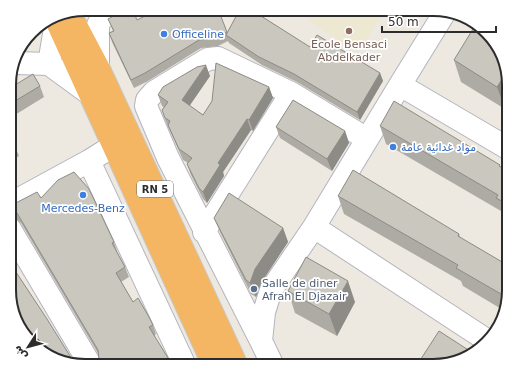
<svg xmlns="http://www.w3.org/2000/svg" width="518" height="375" font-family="'DejaVu Sans',Cairo,sans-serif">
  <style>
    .education { fill: #ede8d1 }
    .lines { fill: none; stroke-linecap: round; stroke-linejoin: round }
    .minor-casing { stroke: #b3b4bf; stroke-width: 24 }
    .highway-casing { stroke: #c8c8c8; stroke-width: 24 }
    .minor { stroke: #fff; stroke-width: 22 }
    .highway { stroke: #f4b663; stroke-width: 22 }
    .wall { fill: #adaba3 }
    .shaded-wall { fill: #8d8b85 }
    .building { fill: #c9c7be; stroke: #8d8b85 }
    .education-dot { fill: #8d6e63; stroke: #fff; stroke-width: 1.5 }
    .shop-dot { fill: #3f7fe0; stroke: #fff; stroke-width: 1.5 }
    .service-dot { fill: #5c6f8a; stroke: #fff; stroke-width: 1.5 }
    .labels { text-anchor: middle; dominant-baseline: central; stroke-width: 3.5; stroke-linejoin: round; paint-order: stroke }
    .shield { fill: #fff; stroke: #6b6b6b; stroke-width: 1 }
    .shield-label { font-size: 10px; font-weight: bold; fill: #2c2c2c }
    .shop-label { font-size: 11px; fill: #366cbe; stroke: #fff; text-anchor: start }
    .education-label { font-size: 11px; fill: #785e54; stroke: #fff }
    .service-label { font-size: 11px; fill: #4e5e75; stroke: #fff; text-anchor: start }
    .rim { fill: none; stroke: #2c2c2c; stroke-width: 2 }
  </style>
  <rect width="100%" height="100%" fill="#ede9e0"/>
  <path class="education" d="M293,9H386L357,53Z"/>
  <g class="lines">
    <g class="minor-casing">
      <path id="minor" d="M56,22L49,64L90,94
        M16,63L49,64
        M98,67V25L101,19L118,9
        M400,85L509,149
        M89,161L185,366
        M10,204L89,161L113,146
        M314,227L488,341
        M10,229L91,366
        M204,232L291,93
        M261,341L168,158L146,106L147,100L154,92L208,59L218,58L291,93L367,139
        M273,366L261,341L264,312L271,290L314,227L400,85L445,12"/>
    </g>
    <g class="highway-casing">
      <path id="highway" d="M70,14L98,67L237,366
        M56,20L214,366"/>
    </g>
    <use href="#minor" class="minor"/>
    <use href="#highway" class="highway"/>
  </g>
  <path class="wall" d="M332,9H350L345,17Z
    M121,12L137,20L227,32L310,47L380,73L383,81L360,120L297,82L262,65L229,43L228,41L218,46L201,48L148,81L134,88L112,42L109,33L113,31L108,19Z
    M454,60L509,80V102L505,109L461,82Z
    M210,76L189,106L203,115L269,87L273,98L253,131L251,130L223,172L224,176L207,203L203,199L191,175L187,164L188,163L183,160L166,122L162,110L164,107L162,106L158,95Z
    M40,86L44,97L10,118V88Z
    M380,126L501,167L509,172V220L503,216L501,211L386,144Z
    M276,127L345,131L349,143L332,171L280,138Z
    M10,134L19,156L10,161Z
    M338,196L459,234L460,237L509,295L503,310L463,286L461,281L344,214Z
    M41,198L114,242L117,251V252L125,267L129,277L121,282L133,302L153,325L156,334L154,336L172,366H102L99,359V355L21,223L12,216L10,209V206Z
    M214,218L283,228L288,242L261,283L256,297L251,294L220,232Z
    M288,291L355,302L337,336L295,313Z"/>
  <path class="shaded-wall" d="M342,9H350L345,17Z
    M206,65L210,76L186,111L182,100Z
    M507,72L509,80V102L505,109L497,87Z
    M380,73L383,81L360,120L357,112Z
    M269,87L273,98L253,131L249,120Z
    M247,119L251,130L223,172L224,176L207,203L203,192L218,163Z
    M345,131L349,143L332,171L327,159Z
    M283,228L288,242L261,283L256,297L250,283L255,269Z
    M13,262L17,271L14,273L10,263Z
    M348,281L355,302L337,336L329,314Z
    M170,361L172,366H170L168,362Z"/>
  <path class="building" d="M124,9H132L137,20L159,9H218L227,32L215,38L199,40L145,73L131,80L109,33L114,31L108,19L121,12Z
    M240,9H250L310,47L317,35L380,73L357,112L294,74L259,57L226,35Z
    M476,24L480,25L501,51L507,72L497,87L454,60Z
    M216,63L269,87L249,120L247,119L218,163L220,165L203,192L199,188L187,164L192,158L179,149L168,125L170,121L165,118L162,110L168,102L158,95L163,87L197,67L206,65L182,100L203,115L212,101Z
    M33,74L40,86L10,104V88Z
    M293,100L345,131L327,159L276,127Z
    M394,101L500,165L499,166L509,172V205L496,198L498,195L380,126Z
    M10,134L15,146L10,148Z
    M353,170L459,234L458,236L509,266V295L508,298L456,268L458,265L338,196Z
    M74,172L89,189L114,242L112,243L125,267L116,273L133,302L138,298L149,317L153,325L149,327L168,358L170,361L168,362L170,366H102L101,365L103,364L99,359L98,350L17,213L10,207V206L37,192L41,198L58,180Z
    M229,193L283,228L255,269L250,283L246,280L214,218Z
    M10,256L13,262L10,263L47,319L75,364L38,350L19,328L10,300Z
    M306,257L348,281L329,314L288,291Z
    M439,331L473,353L467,358L434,366H420L417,365Z"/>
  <circle class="education-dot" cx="349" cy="31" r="4"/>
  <g class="shop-dot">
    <circle cx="164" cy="34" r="4"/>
    <circle cx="393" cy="147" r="4"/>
    <circle cx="83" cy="195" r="4"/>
  </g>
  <circle class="service-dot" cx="254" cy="289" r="4"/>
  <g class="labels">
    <rect class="shield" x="137" y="181" width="36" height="16" rx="3"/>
    <g class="shield-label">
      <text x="155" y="189">RN 5</text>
    </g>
    <g class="shop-label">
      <text x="172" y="34">Officeline</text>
      <text x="401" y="147">مواد غدائية عامة</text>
      <text x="83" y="208" text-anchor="middle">Mercedes-Benz</text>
    </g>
    <g class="education-label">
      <text x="349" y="44">Ecole Bensaci<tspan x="349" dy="13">Abdelkader</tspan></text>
    </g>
    <g class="service-label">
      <text x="262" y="283">Salle de diner<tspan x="262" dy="13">Afrah El Djazair</tspan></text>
    </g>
  </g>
  <path d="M0 0H518V375H0ZM85 16H433A69 69 0 0 1 502 85V290A69 69 0 0 1 433 359H85A69 69 0 0 1 16 290V85A69 69 0 0 1 85 16Z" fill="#fff" fill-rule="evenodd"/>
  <path class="rim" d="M85 16H433A69 69 0 0 1 502 85V290A69 69 0 0 1 433 359H85A69 69 0 0 1 16 290V85A69 69 0 0 1 85 16Z"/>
  <g transform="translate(28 347) rotate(234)" stroke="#ffffff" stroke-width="3" paint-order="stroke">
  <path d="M0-3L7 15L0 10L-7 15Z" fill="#2c2c2c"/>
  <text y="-6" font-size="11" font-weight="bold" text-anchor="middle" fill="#2c2c2c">ش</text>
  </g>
  <path d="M382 26v6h114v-6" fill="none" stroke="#2c2c2c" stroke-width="2"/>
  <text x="388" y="26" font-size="12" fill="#2c2c2c" stroke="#ffffff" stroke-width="3" paint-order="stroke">50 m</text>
</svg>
